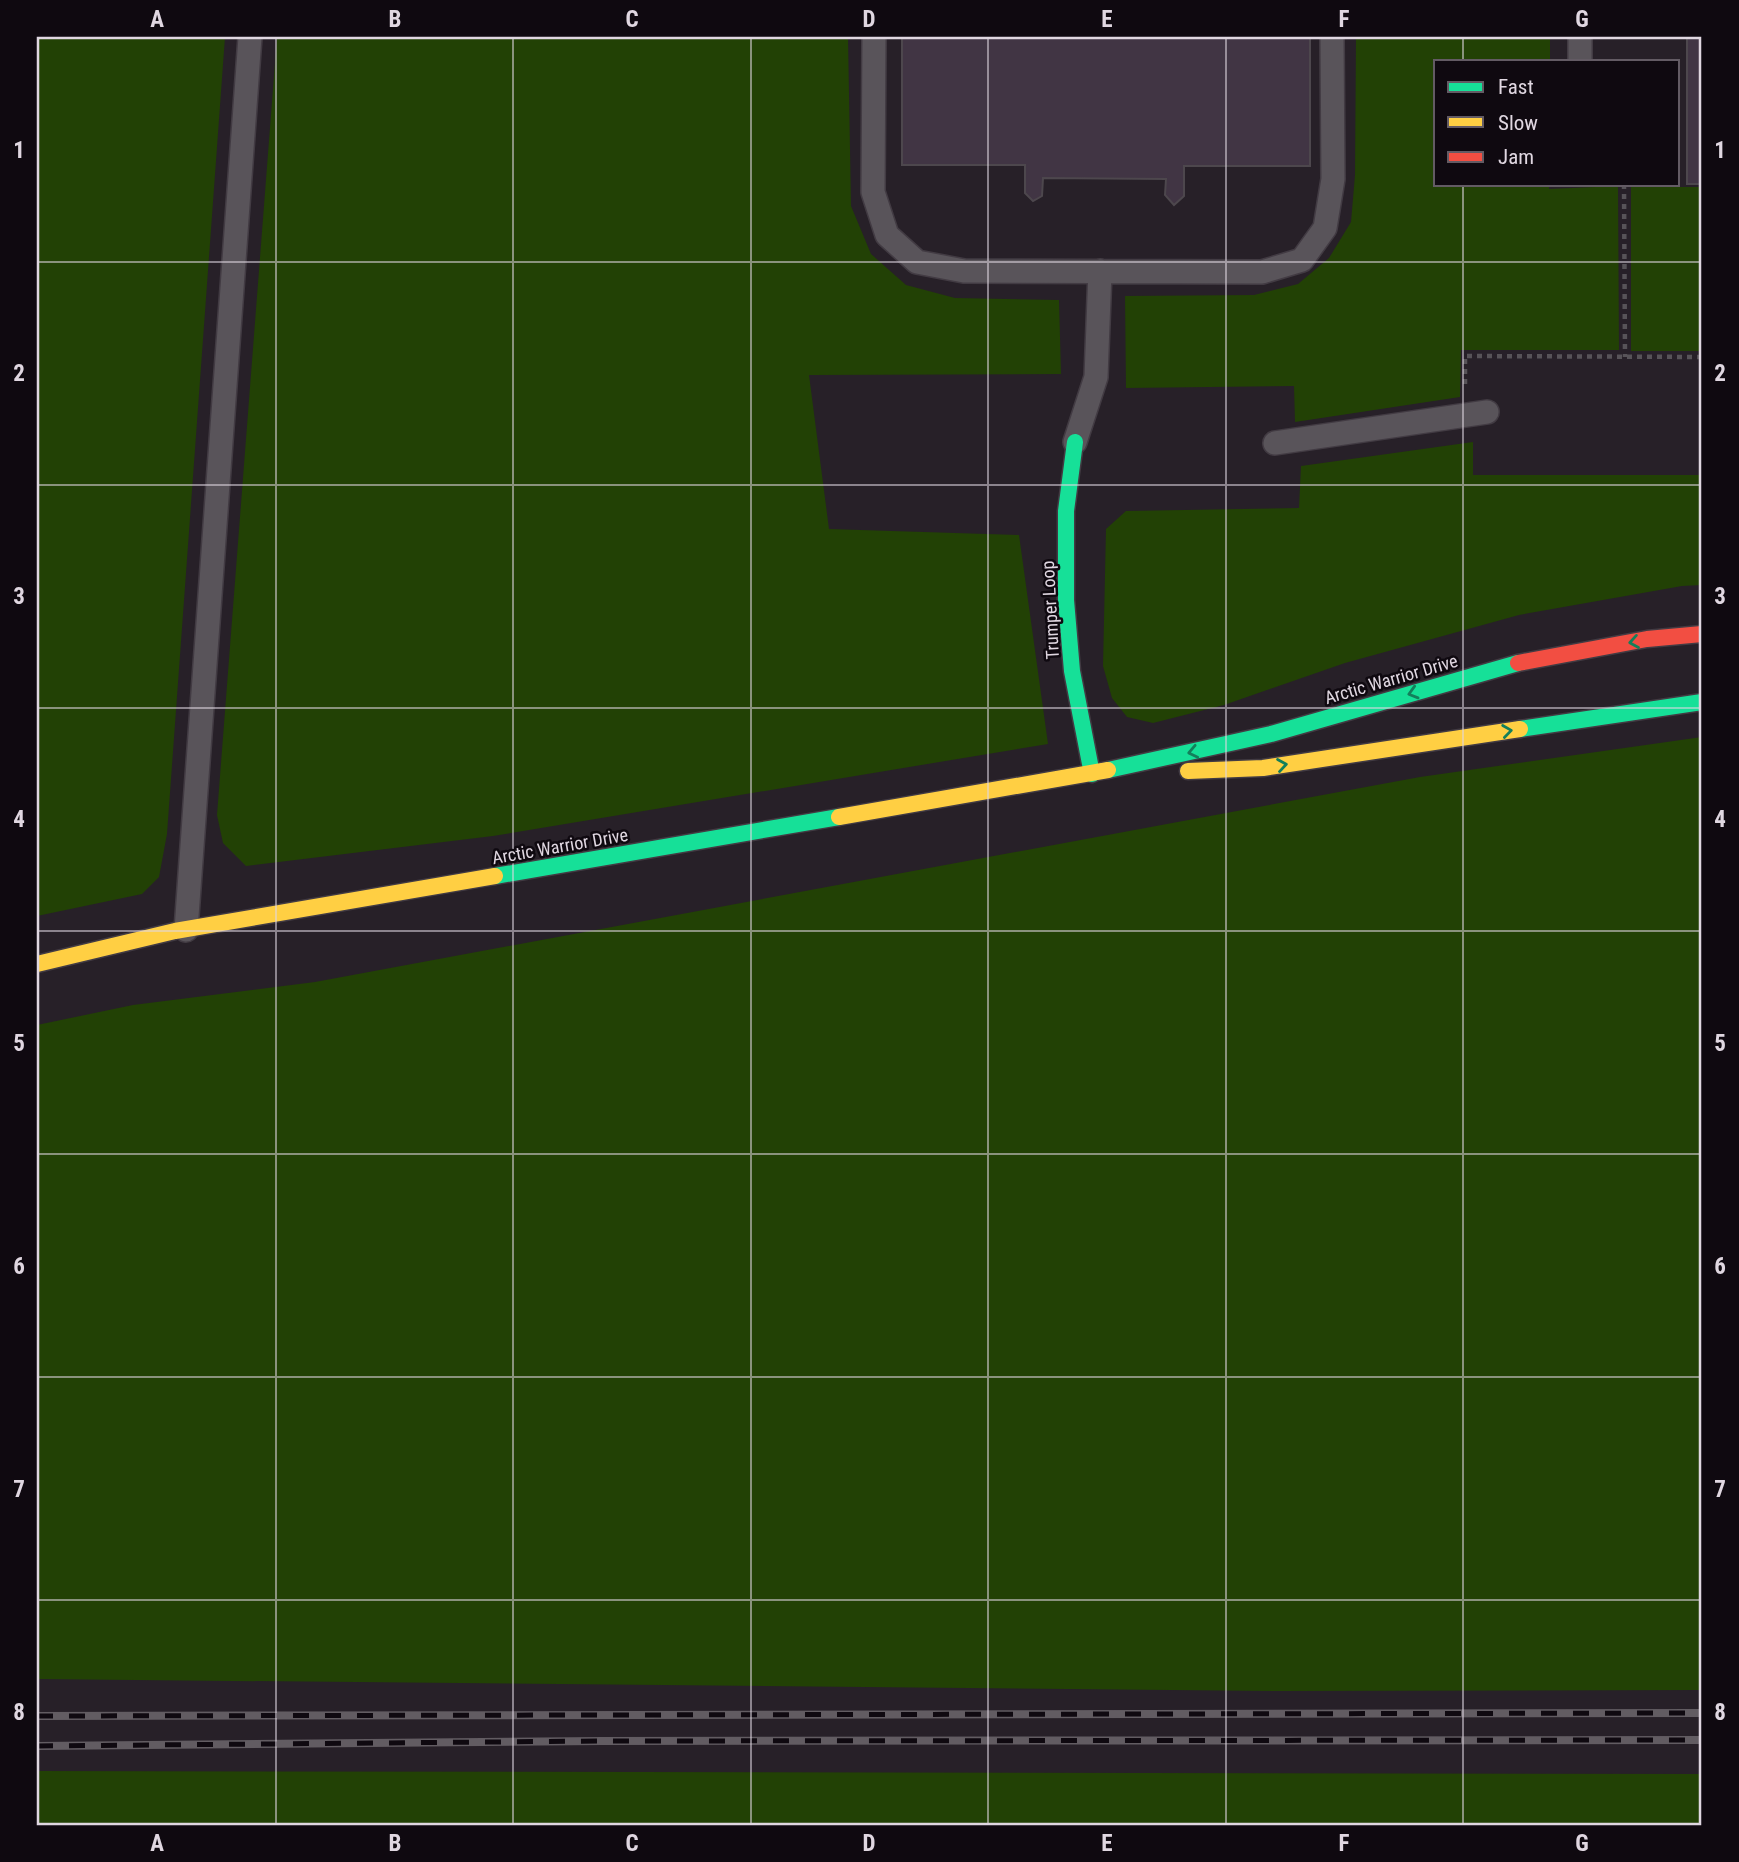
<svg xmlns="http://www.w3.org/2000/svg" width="1739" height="1862" font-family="'Roboto Condensed',sans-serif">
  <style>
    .green { fill: #224105 }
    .building { fill: #413544; stroke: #4d474d; stroke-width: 2 }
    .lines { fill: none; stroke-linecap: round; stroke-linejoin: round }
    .lane-casing { stroke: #423b43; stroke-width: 26 }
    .fast-casing { stroke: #423b43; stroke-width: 19 }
    .slow-casing { stroke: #423b43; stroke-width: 19 }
    .jam-casing { stroke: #423b43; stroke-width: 19 }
    .path { stroke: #575358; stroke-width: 4.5; stroke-dasharray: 5 5; stroke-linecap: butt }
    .lane { stroke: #59545a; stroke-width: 23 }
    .fast { stroke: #16e098; stroke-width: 16 }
    .slow { stroke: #ffcf43; stroke-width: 16 }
    .jam { stroke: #f24e42; stroke-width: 16 }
    .rail-casing { stroke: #625c62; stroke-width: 8 }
    .rail { stroke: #0f0910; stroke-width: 5; stroke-dasharray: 16; stroke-linecap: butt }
    .oneway { stroke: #137f5b }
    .grid { fill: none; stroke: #e0d7e1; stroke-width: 2; stroke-opacity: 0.55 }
    .labels { text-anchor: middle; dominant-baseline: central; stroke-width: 5; stroke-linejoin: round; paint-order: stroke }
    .street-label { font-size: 18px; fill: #e0d7e1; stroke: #0f0910 }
    .neatline { fill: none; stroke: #e0d7e1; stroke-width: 2.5 }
    .grid-label { font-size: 23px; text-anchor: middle; font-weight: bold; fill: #e0d7e1 }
  </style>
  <rect width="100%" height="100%" fill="#272028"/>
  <path class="green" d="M37,37H225L167,834L159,877L142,894L37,916Z
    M277,37H848L851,206L871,254L906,285L955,298L1059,300L1061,374L809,375L829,529L1019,535L1048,744L493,836L246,866L223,843L217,815Z
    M1356,37H1550V61H1436V184H1549V189L1618,186L1619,350H1461L1460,397L1295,422L1294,386L1126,388L1125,296L1254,295L1298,284L1329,258L1351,222L1355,175Z
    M1631,187H1702V351H1631Z
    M1473,442V475H1702V585L1682,586L1519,615L1345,663L1224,705L1153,723L1127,717L1112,698L1103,666L1106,529L1126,511L1299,508L1301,466Z
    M1702,737V1690L1273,1691L37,1679V1025L133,1005L315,982L1420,777Z
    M37,1771L1702,1774V1825H37Z"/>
  <path class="building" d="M902,37H1310V166H1184V196L1174,205L1165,195L1166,179L1043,178L1042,196L1033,201L1025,193V165H902Z
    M1687,37H1702V184H1687Z"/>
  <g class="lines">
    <g class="lane-casing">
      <path id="lane" d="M874,37L873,192L887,235L917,262L964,271L1262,272L1302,260L1325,228L1333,179L1332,37
        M1580,37V61
        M1075,442L1096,377L1100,271
        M1275,443L1487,412
        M186,930L250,37"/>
    </g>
    <g class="fast-casing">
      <path id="fast" d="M1075,442L1066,511V600L1072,671L1092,774
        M1520,729L1702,702
        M1108,770L1271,734L1518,663
        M495,876L839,817"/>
    </g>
    <g class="slow-casing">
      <path id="slow" d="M1188,771L1263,768L1520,729
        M839,817L1108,770
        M37,964L175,931L495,876"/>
    </g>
    <g class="jam-casing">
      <path id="jam" d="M1518,663L1647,639L1702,634"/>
    </g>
    <path class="path" d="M1624,184L1625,357
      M1465,384V356L1702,357"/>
    <use href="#lane" class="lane"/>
    <use href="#fast" class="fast"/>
    <use href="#slow" class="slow"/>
    <use href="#jam" class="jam"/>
    <g class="rail-casing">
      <path id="rail" d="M37,1716L1702,1713
        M37,1746L602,1741L1702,1740"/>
    </g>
    <use href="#rail" class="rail"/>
  </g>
  <defs><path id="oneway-chevron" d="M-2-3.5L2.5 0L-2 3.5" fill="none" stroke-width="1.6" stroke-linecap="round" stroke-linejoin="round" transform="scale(1.75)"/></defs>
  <g class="oneway">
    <use href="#oneway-chevron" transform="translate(1634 642) rotate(170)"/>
    <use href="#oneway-chevron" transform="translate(1413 693) rotate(164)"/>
    <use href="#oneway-chevron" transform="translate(1507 731) rotate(-8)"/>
    <use href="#oneway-chevron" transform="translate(1193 752) rotate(168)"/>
    <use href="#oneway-chevron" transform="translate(1282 765) rotate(-9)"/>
  </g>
  <path class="grid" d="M276,37V1825M513,37V1825M751,37V1825M988,37V1825M1226,37V1825M1463,37V61M1463,184V1825M37,262H1702M37,485H1702M37,708H1702M37,931H1702M37,1154H1702M37,1377H1702M37,1600H1702"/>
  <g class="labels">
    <g class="street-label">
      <text transform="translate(1050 610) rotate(-93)">Trumper Loop</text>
      <text transform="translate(1391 679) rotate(-16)">Arctic Warrior Drive</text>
      <text transform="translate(560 846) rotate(-10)">Arctic Warrior Drive</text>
    </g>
  </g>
  <rect width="1739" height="1862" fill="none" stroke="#0f0910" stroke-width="77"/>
  <rect x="1434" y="60" width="245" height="126" fill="#0f0910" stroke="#635b64" stroke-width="2"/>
  <rect x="1448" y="82" width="35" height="10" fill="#16e098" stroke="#635b64" stroke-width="2"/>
  <text x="1498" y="94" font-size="21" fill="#e0d7e1">Fast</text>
  <rect x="1448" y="117" width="35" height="10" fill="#ffcf43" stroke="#635b64" stroke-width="2"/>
  <text x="1498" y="130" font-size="21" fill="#e0d7e1">Slow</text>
  <rect x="1448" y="152" width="35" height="10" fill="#f24e42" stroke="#635b64" stroke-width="2"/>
  <text x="1498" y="164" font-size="21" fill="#e0d7e1">Jam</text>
  <rect x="38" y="38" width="1662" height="1786" class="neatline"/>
  <g class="grid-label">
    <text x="157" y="27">A</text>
    <text x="395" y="27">B</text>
    <text x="632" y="27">C</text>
    <text x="869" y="27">D</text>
    <text x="1107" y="27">E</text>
    <text x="1344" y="27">F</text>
    <text x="1582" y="27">G</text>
    <text x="19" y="158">1</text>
    <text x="1720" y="158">1</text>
    <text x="19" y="381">2</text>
    <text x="1720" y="381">2</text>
    <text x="19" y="604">3</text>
    <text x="1720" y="604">3</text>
    <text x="19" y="827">4</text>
    <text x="1720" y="827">4</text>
    <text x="19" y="1051">5</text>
    <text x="1720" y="1051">5</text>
    <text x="19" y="1274">6</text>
    <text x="1720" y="1274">6</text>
    <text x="19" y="1497">7</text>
    <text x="1720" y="1497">7</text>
    <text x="19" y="1720">8</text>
    <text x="1720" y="1720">8</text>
    <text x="157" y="1851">A</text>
    <text x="395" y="1851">B</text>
    <text x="632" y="1851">C</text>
    <text x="869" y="1851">D</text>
    <text x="1107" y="1851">E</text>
    <text x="1344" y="1851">F</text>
    <text x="1582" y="1851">G</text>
  </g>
</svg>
